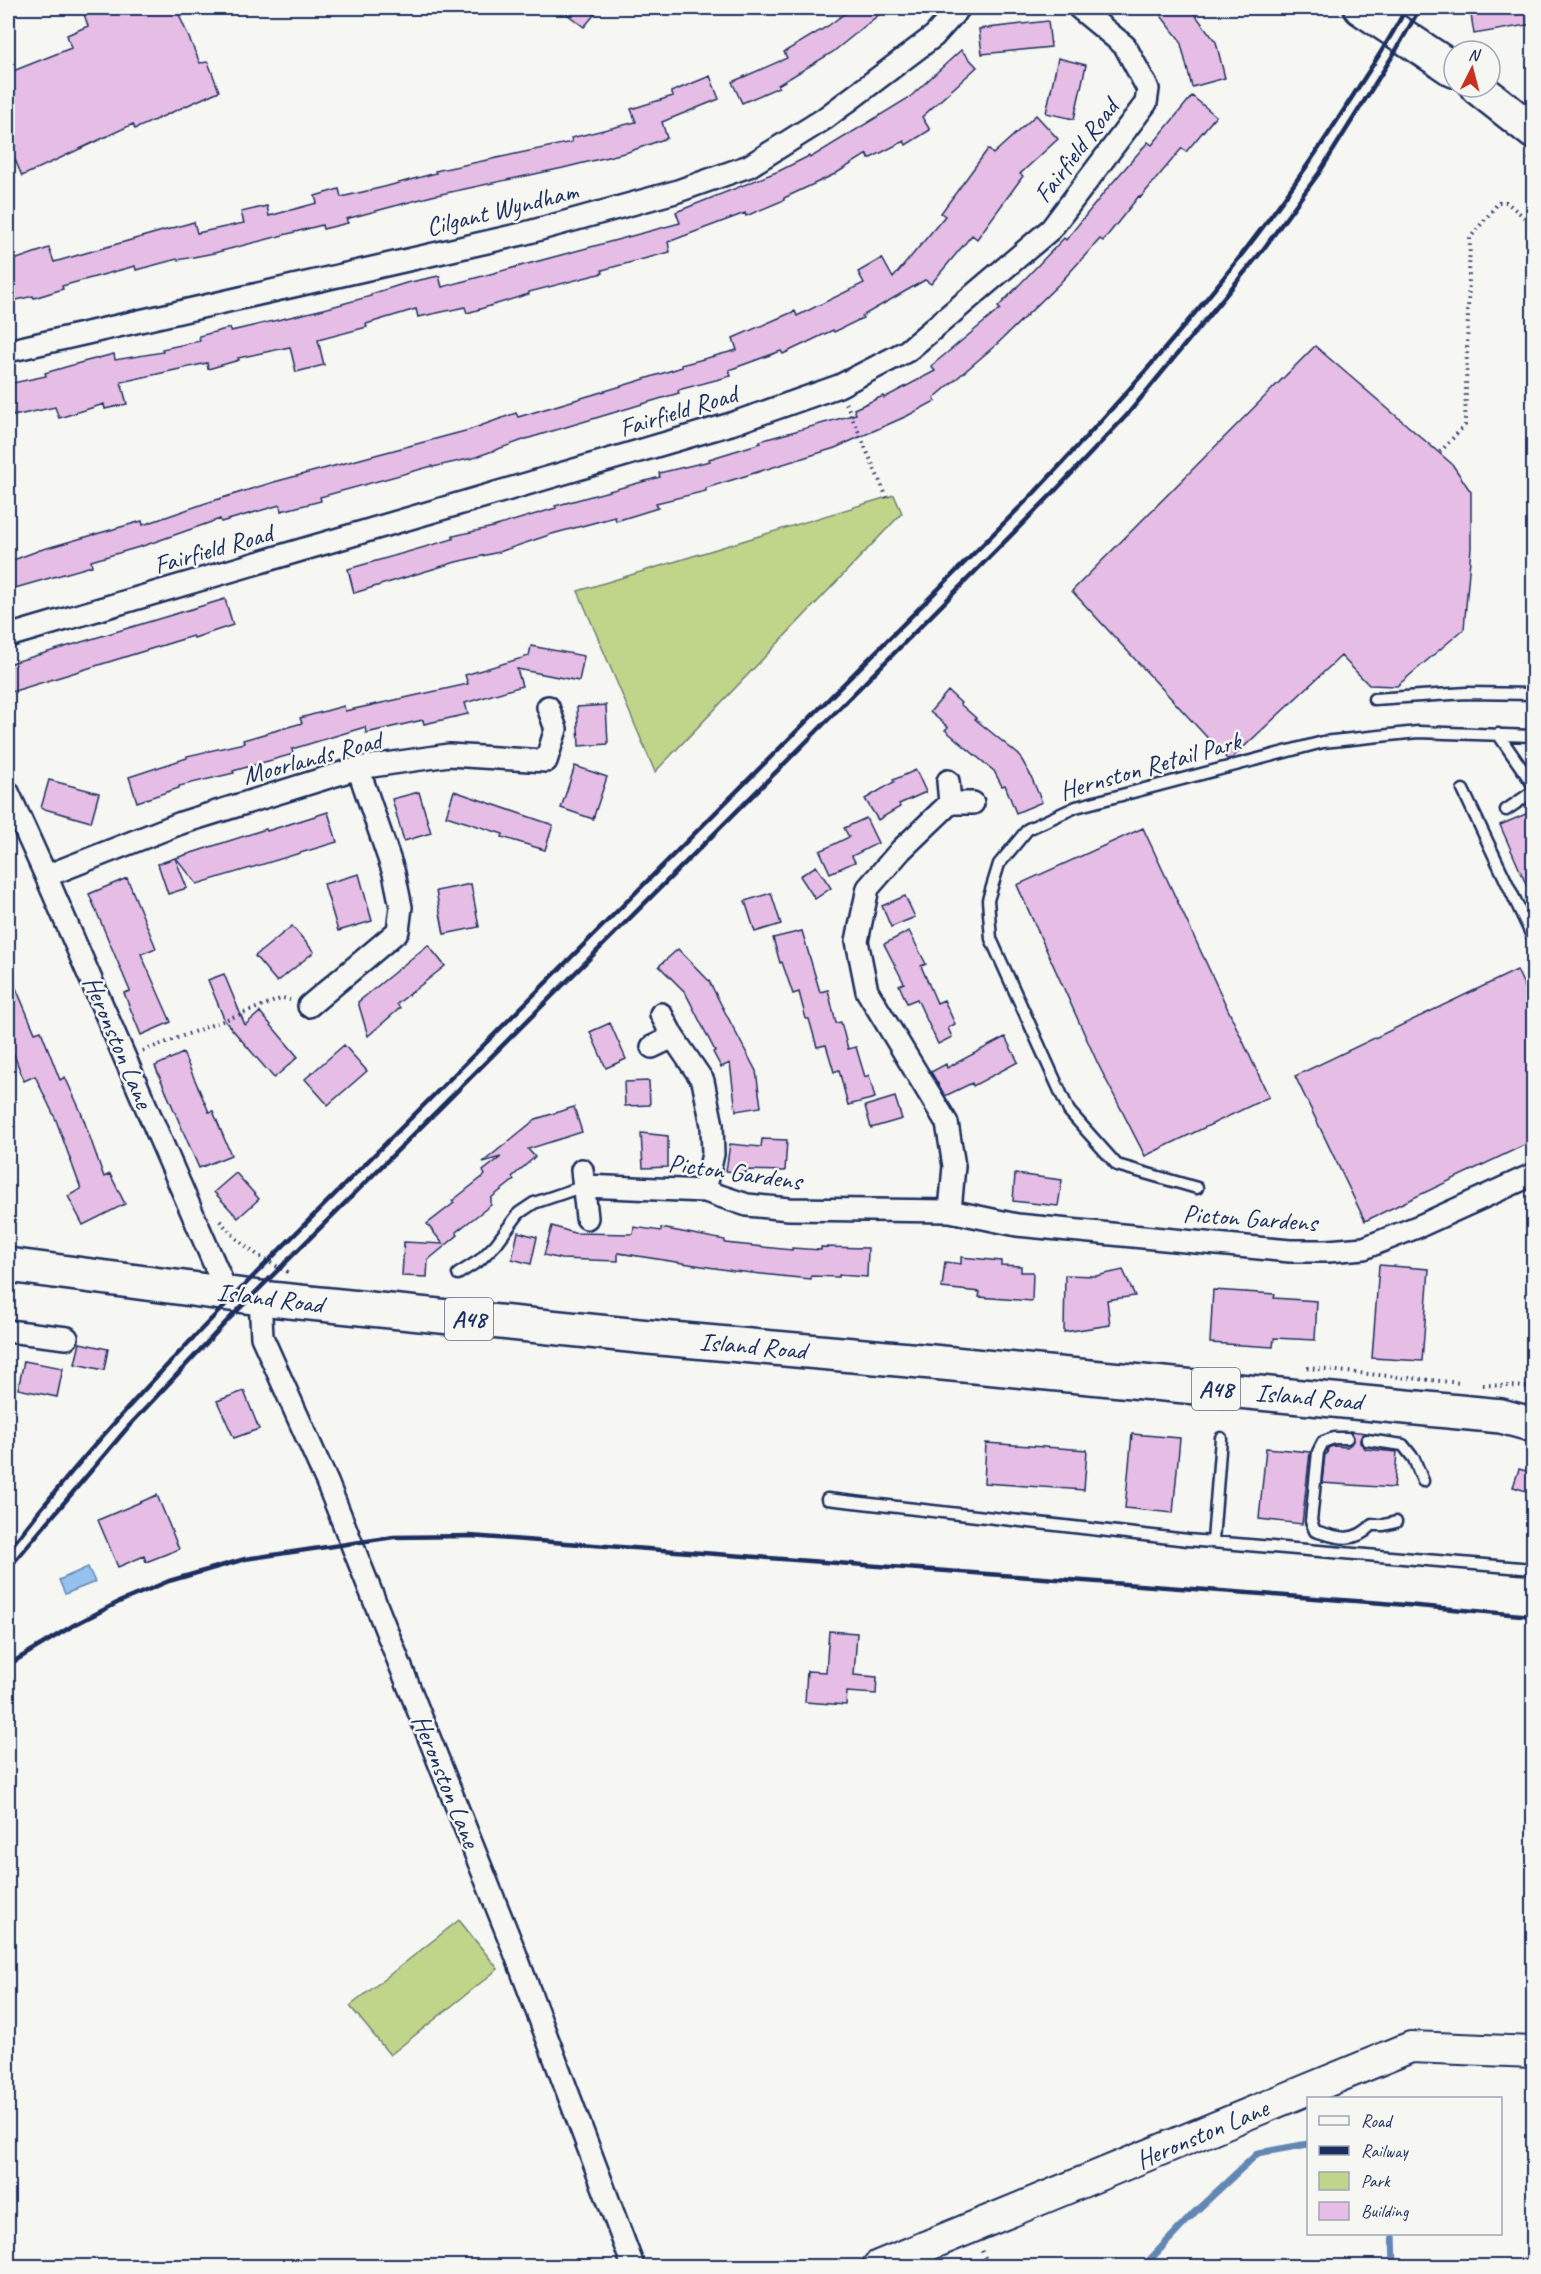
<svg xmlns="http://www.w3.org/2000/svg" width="1541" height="2274" font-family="Caveat,sans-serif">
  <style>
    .green { fill: #c1d58a; stroke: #6e8274; stroke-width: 1.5 }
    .water { fill: #94c1ee; stroke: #6487b4; stroke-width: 1.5 }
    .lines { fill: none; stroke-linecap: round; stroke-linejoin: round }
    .stream { stroke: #6487b4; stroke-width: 7 }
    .building { fill: #e6bde5; stroke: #1b2f5e; stroke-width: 1.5 }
    .lane-casing { stroke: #1b2f5e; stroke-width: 15 }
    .street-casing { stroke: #1b2f5e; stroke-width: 26 }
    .secondary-casing { stroke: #1b2f5e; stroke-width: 34 }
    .primary-casing { stroke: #1b2f5e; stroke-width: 38 }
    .path { stroke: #1b2f5e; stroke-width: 4; stroke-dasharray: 1.5 4.5; stroke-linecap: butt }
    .lane { stroke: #f6f6f2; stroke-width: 10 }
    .street { stroke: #f6f6f2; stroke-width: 21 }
    .secondary { stroke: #f6f6f2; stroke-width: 30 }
    .primary { stroke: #f6f6f2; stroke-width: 33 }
    .rail { stroke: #1b2f5e; stroke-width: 4.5 }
    .labels { text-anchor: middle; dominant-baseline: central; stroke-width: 5; stroke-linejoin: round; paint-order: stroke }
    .shield { fill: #f6f6f2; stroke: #5d6b8a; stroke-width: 1.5 }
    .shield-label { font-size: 24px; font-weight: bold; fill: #1b2f5e }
    .street-label { font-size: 26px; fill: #1b2f5e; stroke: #f6f6f2 }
  </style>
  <rect width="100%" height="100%" fill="#f6f6f2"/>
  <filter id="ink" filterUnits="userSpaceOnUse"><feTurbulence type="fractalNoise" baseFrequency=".0167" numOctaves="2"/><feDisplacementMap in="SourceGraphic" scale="12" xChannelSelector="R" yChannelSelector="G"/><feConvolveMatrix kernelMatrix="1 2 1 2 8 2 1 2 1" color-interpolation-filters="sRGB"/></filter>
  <g filter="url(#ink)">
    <path class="green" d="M894,495L902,513L655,772L578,591Z
      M459,1920L498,1969L390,2055L350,2006Z"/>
    <path class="water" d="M88,1567L95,1582L65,1594L59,1580Z"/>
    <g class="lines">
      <path class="stream" d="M1393,2234L1394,2266
        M1144,2266L1195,2212L1258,2153L1308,2144"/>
    </g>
    <path class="building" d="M82,8H176L200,63L208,62L219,91L135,129L133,124L22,176L8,143V73L71,48L67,35L88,26Z
      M559,8H600L584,27Z
      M852,8H887L833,52L778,85L779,87L742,103L732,82L787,58L784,52L828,26Z
      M1155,8H1190L1216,42L1225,78L1192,87L1180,40Z
      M1470,8H1533V24L1474,34Z
      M1048,21L1051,47L982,54L979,29Z
      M961,50L977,67L922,117L930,130L906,145L904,141L869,159L867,154L835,174L784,198V200L746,216L745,213L668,242L670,252L602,270L603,273L529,292V294L467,313L465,307L418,317L416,309L366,324L367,327L318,340L324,365L296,372L290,347L238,358L239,360L208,369L207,363L121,382L127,404L105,409L104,404L59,418L55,407L13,416L8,384L46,376L45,373L83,362L114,354L115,360L163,352L162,349L200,341L199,336L230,328L231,331L324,309L371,296V294L406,283L439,276L442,287L680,223L676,212L779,171L809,156L810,158L910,97Z
      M1058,58L1086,65L1074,119L1046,113Z
      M710,76L719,99L662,122L667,138L628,152L563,168L432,196L346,219L348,223L323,229L322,225L214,253L178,260L177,259L136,270L135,266L62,286L63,289L34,298L33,296L8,302V262L49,248L54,262L194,222L197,233L244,223L241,212L267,206L269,216L317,203L315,196L339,189L341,197L384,187L436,173L435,171L572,142L571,138L636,122L631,109L673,96L671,92Z
      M1192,96L1216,116L1186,152L1182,148L1141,197L1139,196L1103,241L1100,239L1060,283L997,344L934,398L935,401L907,416L835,448L706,488V491L656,503L658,508L616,521L615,517L552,534L499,552L456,562L354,593L348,569L453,539V536L493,527L556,508L555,506L660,477L659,473L710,461L709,459L761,443L760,441L856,414L854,409L883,396L884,398L935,371L931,366L1000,309L998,307L1064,238L1066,240L1107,189L1148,142L1152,145Z
      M1036,115L1058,139L1020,174L1023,176L977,239L972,235L931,284L925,280L862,316L863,318L834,332L833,330L783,354L781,351L729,370L731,376L678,390L679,393L526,439L473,458L433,467L432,466L320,497L321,501L281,511L280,505L221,522L220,519L146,545L91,561L92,566L8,590V562L40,550L142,521L143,525L206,503L274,482L469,430L516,413L518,417L635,382L682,367L681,365L737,350L733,338L795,311L797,316L864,283L858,272L882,258L893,278L945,216L941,213L988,149L993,154Z
      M1315,346L1452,464L1471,492V548L1464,629L1397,686L1369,685L1341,656L1232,758L1227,759L1072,591Z
      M225,599L233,625L194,638L193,636L8,693V664Z
      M531,646L584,656L579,681L517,669L522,686L465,703L468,714L424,724L423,720L366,733L365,727L292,749L293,754L233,771L234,773L179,786V788L137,802L129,777L187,758V756L244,743L243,740L302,723L300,718L344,706L345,711L468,684L465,675L529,656Z
      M948,691L961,703L960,704L976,718L975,719L1019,755L1030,774L1042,802L1016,813L1005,785L1002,786L994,771L945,730L948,727L930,712Z
      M606,705L608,744L579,746L577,707Z
      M575,766L607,777L593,819L561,808Z
      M916,770L926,792L899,804L900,807L878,820L865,799L894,782L893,780Z
      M49,780L99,793L91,822L41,808Z
      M454,791L553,825L545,850L502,837L503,834L446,816Z
      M419,792L431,833L404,841L392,799Z
      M1533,811V900L1500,825Z
      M328,812L337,842L197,884L176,858L266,829L267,831Z
      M866,818L878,843L852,856L855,862L830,873L820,851L849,837L844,828Z
      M1143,828L1269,1097L1145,1156L1098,1064L1017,885Z
      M175,858L187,888L168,894L158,864Z
      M816,866L831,888L815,899L800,876Z
      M359,874L372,921L338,931L324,884Z
      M127,878L156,948L141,954L171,1022L141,1035L124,993L130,991L89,894Z
      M471,884L479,927L444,934L436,891Z
      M771,893L781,924L755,932L745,901Z
      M905,896L915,917L891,927L882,906Z
      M292,926L314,952L277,982L255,956Z
      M802,931L820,992L828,990L836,1023L841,1022L848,1049L856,1047L865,1077L869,1075L875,1098L848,1105L839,1070L834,1072L826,1045L817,1047L809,1019H806L799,992L793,994L782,962L780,963L773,938Z
      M909,931L926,964L921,966L937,1003L944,1000L955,1024L948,1028L952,1037L938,1044L917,999L907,1003L899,985L904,983L884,944Z
      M428,945L445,966L397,1004L400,1008L368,1036L358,1002Z
      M678,949L709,981L725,1012L756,1071L761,1107L736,1111L730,1063L721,1067L713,1052L715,1051L685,992L659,966Z
      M8,969L35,1033L41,1031L60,1080L65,1077L81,1112L104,1177L110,1174L125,1204L83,1225L68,1196L81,1189L56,1120L35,1076L24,1081L8,1039Z
      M1517,970L1533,1004V1141L1365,1221L1295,1076Z
      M224,974L245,1025L260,1012L298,1057L274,1078L225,1021L208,980Z
      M610,1023L626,1059L606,1068L590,1032Z
      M1005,1037L1018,1062L973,1086L972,1083L945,1096L931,1072L946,1064L947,1068Z
      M344,1045L367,1071L328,1105L305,1079Z
      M183,1053L209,1112L213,1111L231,1155L199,1168L155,1066Z
      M649,1081L650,1105L625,1106L624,1082Z
      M895,1097L902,1119L871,1128L865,1106Z
      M574,1107L582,1132L528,1149L535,1157L512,1177L514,1180L491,1198V1205L456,1232L458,1235L428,1260L427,1277L402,1276L404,1242L443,1244L427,1224L454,1203L452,1201L485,1175L483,1171L501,1157L483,1162L536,1119Z
      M641,1133L668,1136V1167L643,1168Z
      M762,1139L787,1140L785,1171L746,1170V1173L726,1171L730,1144L761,1147Z
      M236,1173L259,1199L238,1218L214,1192Z
      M1015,1174L1062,1180L1058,1206L1013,1201Z
      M552,1226L574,1233L633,1234L634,1227L661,1231V1228L725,1240V1243L792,1250V1248L821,1250V1247L868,1248L867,1277L839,1275V1277L811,1276V1279L790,1277L734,1271L618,1253V1261L561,1259L544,1255Z
      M518,1232L537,1237L531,1264L512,1259Z
      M961,1257L1001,1261V1265L1021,1266V1272H1033L1032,1301L979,1297L980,1292L942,1288L945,1262L961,1264Z
      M1379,1265L1429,1269L1422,1361L1372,1358Z
      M1123,1270L1135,1296L1107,1300L1110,1325L1064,1332L1065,1275L1096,1276Z
      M1213,1290L1275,1294L1274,1298L1317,1301L1315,1340L1274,1338L1273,1347L1210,1343Z
      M80,1343L108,1349L104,1370L75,1364Z
      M24,1361L63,1368L57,1397L18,1389Z
      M244,1391L259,1429L234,1438L217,1401Z
      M1350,1431L1367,1433L1362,1435L1360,1440V1443L1366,1449L1397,1452L1394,1488L1322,1483L1325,1454H1327L1328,1448L1333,1446L1347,1447L1351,1444L1354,1437Z
      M1132,1434L1180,1438L1173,1513L1125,1508Z
      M986,1443L1087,1450L1084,1490L984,1483Z
      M1266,1448L1310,1452L1302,1524L1259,1519Z
      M1519,1469L1533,1473V1493L1513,1487Z
      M157,1495L179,1549L146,1562L144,1556L118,1567L98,1520Z
      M829,1631L857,1633L854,1675L877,1677L876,1694L847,1692L846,1705L805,1702L807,1671L826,1672Z"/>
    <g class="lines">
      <g class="lane-casing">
        <path id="lane" d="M1522,117L1534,101
          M1374,699L1467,693L1534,694
          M1498,734L1534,786
          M1463,790L1534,940
          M1506,810L1534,791
          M1197,1188L1117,1165L1069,1111L991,939L988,900L999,864L1028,829L1076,807L1323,742L1418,732L1534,736
          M458,1274L480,1260L496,1244L519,1213L534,1203L584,1186
          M1347,1438H1334L1323,1442L1318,1452L1311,1521L1315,1531C1338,1538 1354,1544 1372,1525H1384L1396,1522
          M1367,1440L1403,1445L1414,1459L1423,1481
          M827,1499L1188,1540L1534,1569
          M1213,1541L1221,1438"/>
      </g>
      <g class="street-casing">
        <path id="street" d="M8,351L522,234L675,192L749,166L824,119L934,36L959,8
          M8,636L731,424L839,386L907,351L1051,229L1146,103L1148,89L1125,46L1079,8
          M948,781L950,803L901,850L868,888L857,941L867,991L947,1123L954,1166L950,1211
          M8,792L46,876L227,1293
          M950,803H973
          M46,876L181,823L358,768L449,755L546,761L556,729L548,707
          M309,1006L398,931L401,907L394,873L358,768
          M661,1014L673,1037L703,1081L712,1125L713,1154L705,1191
          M652,1047L673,1037
          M582,1170L587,1218
          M584,1186L705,1191L747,1205L789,1209L950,1211L1017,1225L1290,1251H1328L1364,1248L1422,1225L1534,1174
          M260,1298L262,1337L327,1482L514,1950L633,2266
          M8,1331L67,1338"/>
      </g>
      <g class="secondary-casing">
        <path id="secondary" d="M878,2266L1411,2047L1534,2052"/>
      </g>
      <g class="primary-casing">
        <path id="primary" d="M1361,8L1454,70
          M1477,87L1534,132
          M8,1265L260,1298L649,1337L932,1362L1501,1416L1534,1425"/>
      </g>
      <path class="path" d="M1529,158L1534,166
        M846,403L887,498
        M1440,452L1465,425L1470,238L1499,202H1506L1534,225
        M143,1051L283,998L290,1000
        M220,1221C243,1247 259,1258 290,1273
        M1307,1368L1461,1383
        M1483,1385L1534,1387
        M982,2251L989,2266"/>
      <use href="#lane" class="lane"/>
      <use href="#street" class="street"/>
      <use href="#secondary" class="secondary"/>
      <use href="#primary" class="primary"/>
      <path class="rail" d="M8,1551C123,1400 262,1268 396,1133C608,919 821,706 1034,493C1149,371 1258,247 1347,105C1367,73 1390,41 1406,8
        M8,1569L129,1426L228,1320L806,742L1053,493L1127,415L1262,251L1319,173L1395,52L1420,8
        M8,1665L74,1625L119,1602L169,1581L245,1559L394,1537L470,1536L1383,1603L1534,1616"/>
    </g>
  </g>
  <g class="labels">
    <g class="shield">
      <rect x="445" y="1298" width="48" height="42" rx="4.5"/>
      <rect x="1192" y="1368" width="48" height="42" rx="4.5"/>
    </g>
    <g class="shield-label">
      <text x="469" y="1319">A48</text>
      <text x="1216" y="1389">A48</text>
    </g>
    <g class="street-label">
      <text transform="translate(1076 151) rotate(-53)">Fairfield Road</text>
      <text transform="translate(502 209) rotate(-14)">Cilgant Wyndham</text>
      <text transform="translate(678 411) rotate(-17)">Fairfield Road</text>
      <text transform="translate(213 549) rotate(-16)">Fairfield Road</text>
      <text transform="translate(312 758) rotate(-15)">Moorlands Road</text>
      <text transform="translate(1150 766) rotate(-16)">Hernston Retail Park</text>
      <text transform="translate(118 1042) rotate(67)">Heronston Lane</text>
      <text transform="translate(735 1172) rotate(8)">Picton Gardens</text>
      <text transform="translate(1250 1218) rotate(4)">Picton Gardens</text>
      <text transform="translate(270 1298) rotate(7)">Island Road</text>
      <text transform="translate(753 1346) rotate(5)">Island Road</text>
      <text transform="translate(1309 1397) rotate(5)">Island Road</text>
      <text transform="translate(446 1781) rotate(68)">Heronston Lane</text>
      <text transform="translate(1202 2134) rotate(-23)">Heronston Lane</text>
    </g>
  </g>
  <rect width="1541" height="2274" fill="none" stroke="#f6f6f2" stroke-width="30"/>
  <rect x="15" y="15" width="1511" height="2244" fill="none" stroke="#1b2f5e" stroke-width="2" filter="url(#ink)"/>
  <rect x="1307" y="2097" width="195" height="138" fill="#f6f6f2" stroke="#9ea6b7" stroke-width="1.5"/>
  <rect x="1319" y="2116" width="30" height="9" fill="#f6f6f2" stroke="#9ea6b7" stroke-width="1.5"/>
  <text x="1361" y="2127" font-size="18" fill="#1b2f5e">Road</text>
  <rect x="1319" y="2146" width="30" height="9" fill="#1b2f5e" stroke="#9ea6b7" stroke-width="1.5"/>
  <text x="1361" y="2157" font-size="18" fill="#1b2f5e">Railway</text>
  <rect x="1319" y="2172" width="30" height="18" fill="#c1d58a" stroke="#9ea6b7" stroke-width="1.5"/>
  <text x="1361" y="2187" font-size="18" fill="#1b2f5e">Park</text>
  <rect x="1319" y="2202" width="30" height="18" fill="#e6bde5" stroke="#9ea6b7" stroke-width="1.5"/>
  <text x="1361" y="2217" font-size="18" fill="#1b2f5e">Building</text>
  <g transform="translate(1472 69) rotate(6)"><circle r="28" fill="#f6f6f2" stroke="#9ea6b7" stroke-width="1.5"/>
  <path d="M0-4.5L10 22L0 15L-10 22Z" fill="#c8321e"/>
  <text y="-9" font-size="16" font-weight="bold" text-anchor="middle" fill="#1b2f5e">N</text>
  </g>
</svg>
